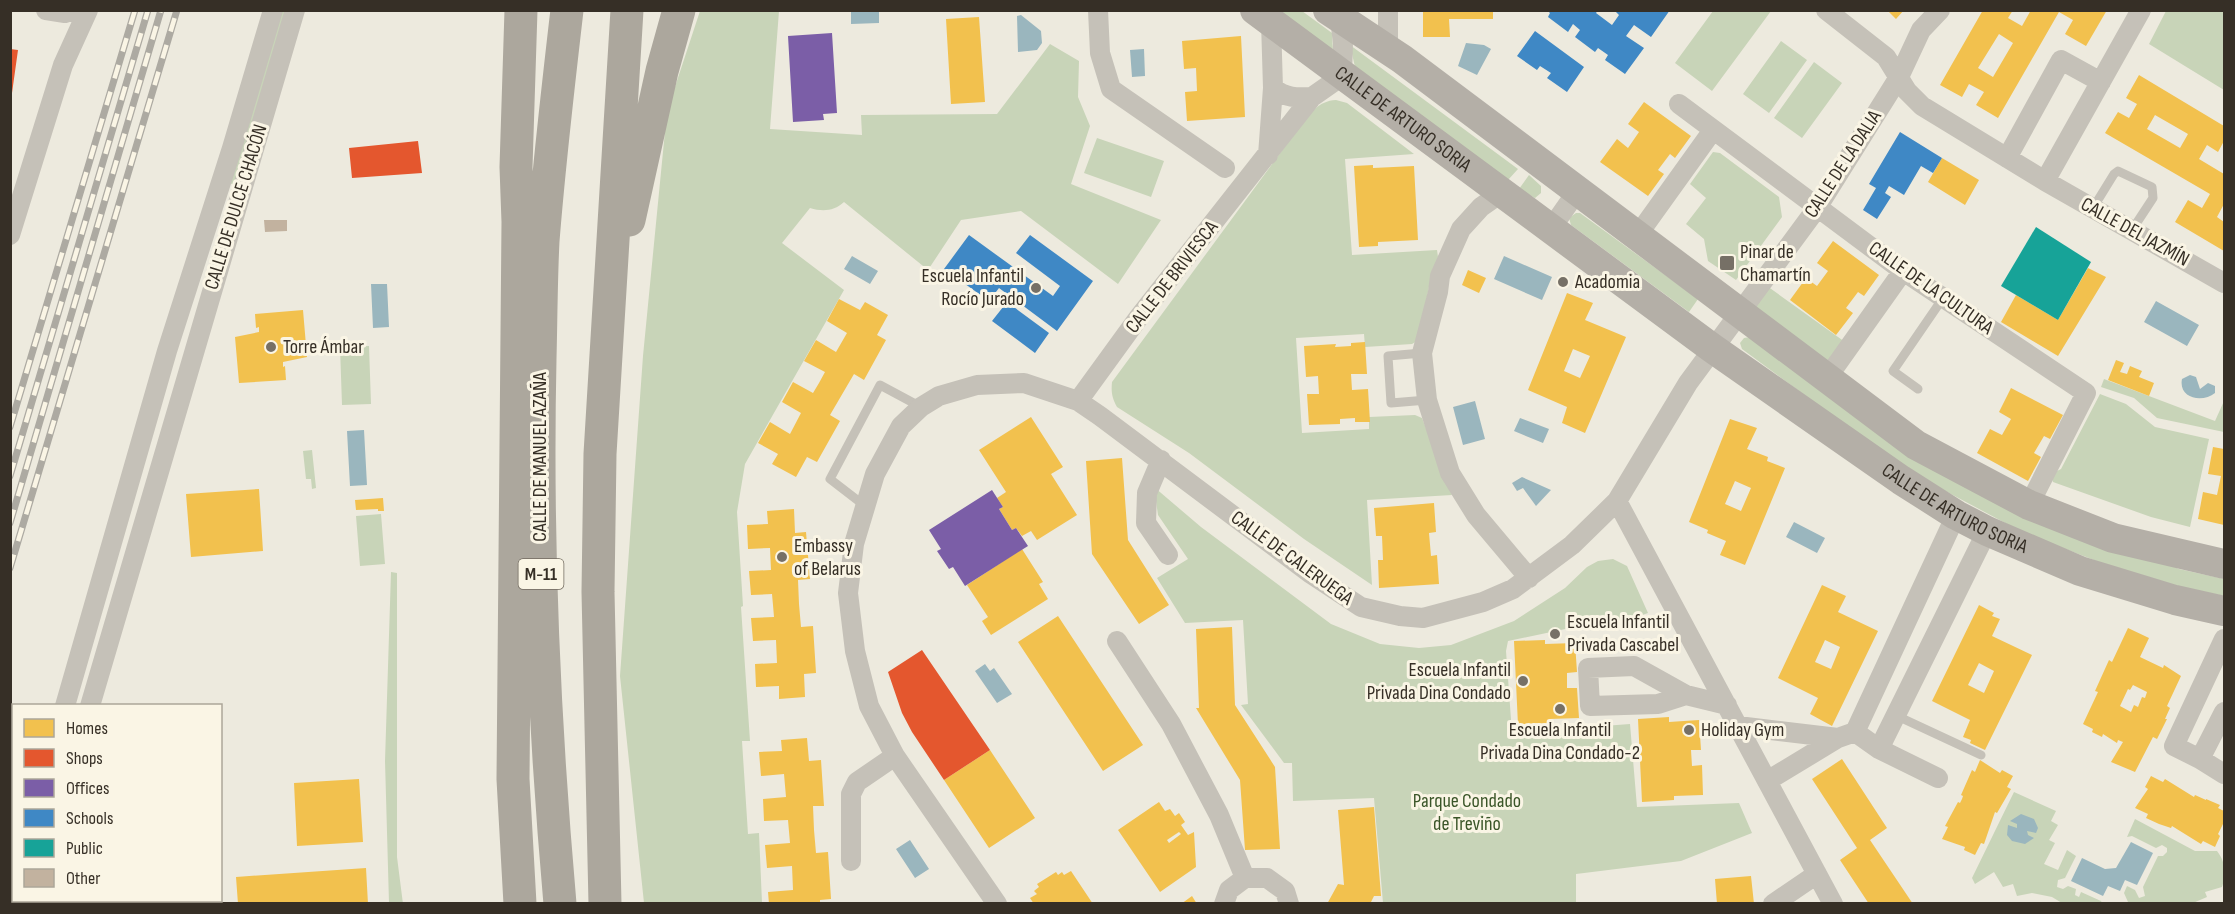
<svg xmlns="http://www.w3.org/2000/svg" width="2235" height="914" font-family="'Sofia Sans Condensed',sans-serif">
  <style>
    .green { fill: #c8d4b8 }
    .water { fill: #9ab6be }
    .homes { fill: #f2c14e; fill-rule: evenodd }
    .shops { fill: #e4572e }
    .offices { fill: #7b5ea7 }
    .schools { fill: #3f88c5 }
    .public { fill: #17a398 }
    .building { fill: #c2b29f }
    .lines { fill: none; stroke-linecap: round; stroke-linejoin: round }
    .lane { stroke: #c5c1b8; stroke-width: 9 }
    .street { stroke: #c5c1b8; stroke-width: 20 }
    .primary { stroke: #b4afa7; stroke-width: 30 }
    .highway { stroke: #aca79d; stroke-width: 33 }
    .rail-casing { stroke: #adaaa2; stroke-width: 7 }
    .rail { stroke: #faf5e5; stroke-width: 4.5; stroke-dasharray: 14; stroke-linecap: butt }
    .poi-dot { fill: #767066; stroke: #faf5e5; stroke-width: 2 }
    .labels { text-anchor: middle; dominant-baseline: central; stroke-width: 6; stroke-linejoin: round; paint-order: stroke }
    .shield { fill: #faf5e5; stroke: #716a5f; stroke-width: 1.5 }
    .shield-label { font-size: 18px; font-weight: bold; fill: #362f26 }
    .street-label { font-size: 20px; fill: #362f26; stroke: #faf5e5 }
    .poi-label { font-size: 20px; fill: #362f26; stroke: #faf5e5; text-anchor: start }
    .park-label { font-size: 20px; fill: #3a5528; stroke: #faf5e5 }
  </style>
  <rect width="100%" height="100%" fill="#edeade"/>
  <path class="green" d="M278,11H287L235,185L226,182Z
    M700,11H779L770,129L862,135L861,115L997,114L1050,44L1079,61L1078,97L1090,126L1071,184L1161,220L1118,284L1021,211L961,220L928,270L844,202C834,211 823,212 810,208L782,243L844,290L745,464L737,512L743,606L741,607L750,741H742L748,834L759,833L762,903H644L620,676L643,356L667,111Z
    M1277,11H1302L1332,33L1333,52Z
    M1713,11H1771L1712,91L1675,63Z
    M2166,11H2224V90L2149,44Z
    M1781,41L1807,60L1769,113L1743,94Z
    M1350,45L1518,169L1508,180L1355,67Z
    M1814,62L1842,83L1802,138L1774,118Z
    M1336,100L1347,103L1414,154L1345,159L1352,255L1437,250L1438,257L1430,282L1419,336L1417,341L1412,344L1365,347L1364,334L1296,338L1302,433L1369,429V417L1415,415L1422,418L1452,495L1367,500L1372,585L1304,539L1189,453L1117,407C1112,398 1111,392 1112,382L1300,126C1311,113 1318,101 1336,100Z
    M1097,138L1164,161L1151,197L1084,173Z
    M1713,152L1720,153L1779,197L1782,217L1736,280L1708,261L1704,239L1686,224L1706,198L1690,184Z
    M1529,175L1541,186V193L1535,198L1519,189Z
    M1576,213H1580L1698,299L1689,312L1571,225L1569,218Z
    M1767,286L1845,342L1827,368L1748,311Z
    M1750,337L1914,456L2179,569L2224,579V596L2178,586L2099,562L2024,533L1906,470L1742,349L1740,343L1744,338Z
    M369,346L371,404L342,405L340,347Z
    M2104,379L2215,421L2224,401V432L2157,418L2134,398L2101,387Z
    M2100,394L2126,404L2155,427L2209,439L2190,527L2151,517L2053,482L2051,474L2061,469Z
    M312,450L316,488L312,489L311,479H306L303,451Z
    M1154,487L1201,527L1331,624L1380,644L1419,648L1451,645L1514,621L1565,588L1587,567L1598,561L1613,559L1627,566L1648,613L1611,626L1570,628L1508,641L1506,651L1512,733L1630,724L1637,807L1739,803L1752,833L1681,861L1576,874V903H1383L1374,798L1293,801L1292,763H1284L1241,705L1248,704L1243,620L1185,623L1157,578L1188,559L1158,515Z
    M381,514L385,564L360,566L356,516Z
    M391,572L397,573V857L403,904L389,903L385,761Z
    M2014,792L2056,811L2051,821L2058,825L2049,840L2055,843L2044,864L2058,870L2067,850L2076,856L2065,878L2058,880L2057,887L2063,889L2068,886L2076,889L2075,895L2079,897L2081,892L2101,901L2102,903H2062L2052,897L2032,893L2017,896L2013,884L2003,887L1994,872L1975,884L1972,878Z
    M2135,819L2195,851H2217C2225,861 2227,874 2222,887L2205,892L2207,897L2193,903H2124L2128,902L2124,893L2127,886L2135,890L2139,898L2145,896L2143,887L2158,856H2163L2167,852V848L2162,845L2156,848L2132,836L2127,837Z"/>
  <path class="water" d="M851,11H879V23L851,24Z
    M1021,15L1041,31L1042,43L1037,50L1018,52L1017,16Z
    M1466,43L1484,45L1491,49L1477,75L1458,66Z
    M1144,49L1145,76L1132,77L1130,50Z
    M852,256L878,271L870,284L844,269Z
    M1504,256L1552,277L1542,300L1494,279Z
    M371,284H387L389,327L373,328Z
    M2156,301L2199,325L2187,346L2144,322Z
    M2190,375L2196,377L2200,389L2208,383L2215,386V393C2203,403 2178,399 2182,379Z
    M1475,401L1485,439L1463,445L1453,407Z
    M1520,418L1549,429L1543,443L1514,431Z
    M364,430L367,485L350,486L347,431Z
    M1522,477L1551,490L1536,506L1523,488L1517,491L1512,483Z
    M1794,522L1825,538L1817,553L1786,537Z
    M985,664L990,671L994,668L1012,694L997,703L975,671Z
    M2021,814L2034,819L2038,828L2036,833L2027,831L2028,835L2034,838L2025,844L2012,841L2007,835L2008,825L2017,828V824L2010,821Z
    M910,840L929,869L915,878L896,849Z
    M2131,842L2153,853L2137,885L2125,880L2120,891L2108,886L2103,896L2071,881L2082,858L2105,869L2116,868Z"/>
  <path class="homes" d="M1423,10H1493V19H1449L1450,37H1423Z
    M1887,10H1904L1896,19Z
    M1983,10H2013L2008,18L2022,26L2031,10H2107L2086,46L2065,34L2073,20L2059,12L1998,118L1976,105L1984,92L1969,84L1962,97L1940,85ZM1999,34L2013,43L1993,77L1978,68Z
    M979,17L985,102L951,104L946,19Z
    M1241,36L1245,117L1187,121L1185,92L1197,91L1196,68L1184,69L1182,41Z
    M2139,75L2224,126V141L2218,152L2207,145L2199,159L2224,174V204L2217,217L2224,222V251L2175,222L2188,200L2202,208L2210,194L2105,133L2118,112L2129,118L2137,104L2126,98ZM2155,115L2188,134L2180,148L2147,129Z
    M1644,102L1691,136L1675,158L1670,154L1658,170L1664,174L1648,196L1600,162L1617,139L1628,148L1639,132L1628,124Z
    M1942,158L1979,180L1965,205L1928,182Z
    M1373,165V168L1414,166L1418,240L1378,242V246L1359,247L1354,166Z
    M1833,241L1879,275L1864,296L1858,292L1846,308L1853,313L1836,335L1790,300L1806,278L1817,286L1828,271L1817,263Z
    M2088,268L2106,277L2058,356L2001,322L2016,295L2058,320Z
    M1468,270L1486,278L1479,293L1462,285Z
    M1567,293L1593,303L1585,320L1626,337L1585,433L1562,423L1567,407L1528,390ZM1573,349L1590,356L1580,378L1564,371Z
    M839,299L860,310L865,302L888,315L877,335L886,340L864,380L854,374L830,415L840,421L817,462L807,457L796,477L772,464L778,454L758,443L770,422L790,434L801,413L782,402L793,382L813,393L819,383L825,372L804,361L816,340L836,352L847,333L827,321Z
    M303,310L307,357L283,362V367L285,366L286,380L239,383L235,337L259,332V327L256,328L255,314Z
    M1365,342L1367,374H1351L1352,390L1368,389L1370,422H1355V418L1340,419V424L1309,425L1307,394H1319L1318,376L1306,377L1304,346L1336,344L1335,347L1351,346V343Z
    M2116,360L2124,363L2120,372L2127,374L2130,366L2142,371L2139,377L2154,383L2149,396L2108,380Z
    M2011,388L2063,415L2050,439L2044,436L2034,453L2041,457L2028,481L1977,453L1990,429L2002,435L2011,419L1999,412Z
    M1031,417L1063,467L1051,474L1077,515L1037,540L1031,531L1022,536L1016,528L1012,530L999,509L1003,507L997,498L1006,492L979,450Z
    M1730,419L1757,428L1747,449L1768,457L1767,461L1785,468L1745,565L1720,555L1726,541L1707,533L1708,530L1689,522ZM1735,481L1751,488L1741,511L1725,504Z
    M2213,447L2224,449V525L2198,519L2203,492L2217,495L2221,476L2208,474Z
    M1122,458L1128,540L1169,605L1139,624L1092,554L1086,461Z
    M259,489L263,551L191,557L186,494Z
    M383,498L384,511H378V509L356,510L355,500Z
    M1434,503L1436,532L1429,533L1431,556L1437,555L1439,584L1379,588L1378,560H1383L1382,536H1376L1374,508Z
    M794,509L795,533L806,532L810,579L798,580L799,604L801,627L813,626L816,673L804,674L805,697L779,699V686L756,687L755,664L777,663L776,640L753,641L751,618L774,617L773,605L772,594L751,595L749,571L771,570L770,548L748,549L747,525L768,524L767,511Z
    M1022,549L1043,582L1039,584L1048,599L991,635L982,621L988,617L967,585Z
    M1822,585L1846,596L1838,612L1878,631L1832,726L1810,714L1818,698L1778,678ZM1825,640L1840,647L1831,669L1815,662Z
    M1979,605L1994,613L1992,616L2000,619L1992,636L2032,655L1985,750L1970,743L1971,740L1963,737L1970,720L1932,701ZM1979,663L1994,671L1984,693L1968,685Z
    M1058,616L1143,745L1103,771L1018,642Z
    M1232,627L1235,705L1275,767L1280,849L1245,850L1240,780L1196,708H1199L1196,629Z
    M2128,628L2149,638L2140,657L2163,668L2164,665L2181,676L2167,706L2170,708L2165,719H2167L2157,739L2153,737L2135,772L2111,762L2123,742L2118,740L2117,743L2103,734L2102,737L2092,732L2093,729L2083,724L2098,692L2095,691L2109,660L2112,662ZM2133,685L2147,692L2145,698L2142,697L2138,707L2134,705L2131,712L2120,706L2128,689L2130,690Z
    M1545,640V644L1575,643L1577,672L1567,673V688H1577L1579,718L1549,719L1550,723L1518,725L1514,641Z
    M1669,717V722L1699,720L1701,750H1691L1692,766L1702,765L1703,795L1674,796V800L1642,802L1638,719Z
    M807,738L809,761L821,760L824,806H813L814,830L816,853L828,852L831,899L820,900V904H769L768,892L793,890L792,866L767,868L765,845L790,843L788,820L764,821L763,799L786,797L784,774L761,776L759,752L782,751L781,740Z
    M990,750L1035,818L989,848L944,780Z
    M1842,759L1887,828L1870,840L1913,904H1869L1840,860L1857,848L1812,779Z
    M1980,760L2000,773L2002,770L2013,776L2007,787L2011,789L1997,813L1995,812L1984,844L1981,843L1975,855L1964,850L1965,847L1942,839L1948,827L1945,826L1958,802L1960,803L1962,799L1963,796L1961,795L1972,770L1975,772Z
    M2151,776L2163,782L2165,779L2194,797L2195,795L2206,800V799L2220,805L2218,808L2224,811V825L2223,824L2218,834L2220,836L2215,847L2203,841L2201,844L2172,826L2171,828L2159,824L2146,818L2148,814L2135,808L2148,789L2145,787Z
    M359,779L363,842L297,846L294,783Z
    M1159,802L1165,811L1170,809L1175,816L1179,813L1185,822L1181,825L1188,835L1194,832L1196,867L1160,892L1118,830ZM1179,832L1181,834L1169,843L1167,840Z
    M1374,807L1381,896H1374L1370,904H1327L1338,884L1344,885L1338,810Z
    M366,868L368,904H238L236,877Z
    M1071,871L1093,904H1034L1030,898L1037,894L1034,891L1039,887L1037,884L1056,872L1058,875L1062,872L1064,875Z
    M1751,876L1754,904H1717L1715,879Z
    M1192,896L1197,904H1181Z
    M72,900H140V904H72Z"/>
  <path class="shops" d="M10,49L18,50L12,93H10Z
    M418,141L422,173L352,178L349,148Z
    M922,650L990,750L944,780L912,732L902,713L888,672Z"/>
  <path class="offices" d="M832,33L837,113L823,114L824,120L793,122L788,36Z
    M992,490L1003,507L999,509L1012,530L1016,528L1028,546L965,586L953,567L949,569L937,551L941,549L929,530Z"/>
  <path class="schools" d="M1547,10H1598L1596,13L1612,25L1619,15L1614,10H1670L1651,37L1634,25L1626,36L1644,48L1625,74L1605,60L1608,55L1598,48L1595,52L1575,37L1580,30L1573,24L1568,32L1548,17L1550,13Z
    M1535,31L1584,67L1567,92L1547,78L1551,73L1540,66L1537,70L1517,56Z
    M1900,132L1942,158L1933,173L1921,166L1904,195L1889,186L1885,193L1891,197L1877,219L1863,210L1876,188L1869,184Z
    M969,235L1053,296L1060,286L1016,253L1030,235L1093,281L1057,331L999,288L989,301L944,269Z
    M1007,302L1049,333L1035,353L992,321Z"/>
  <path class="public" d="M2036,227L2091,262L2058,320L2001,286Z"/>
  <path class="building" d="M264,220H287V231L265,232Z"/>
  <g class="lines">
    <path class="lane" d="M2093,208L2114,174L2118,171L2152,187L2153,198L2132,230
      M1422,353L1388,356L1391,403L1427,400
      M1918,389L1893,371L1943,298
      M865,506L830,479L880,385L921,407
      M1895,715L1981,755"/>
    <path class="street" d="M46,10L65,13L74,10
      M1098,10L1100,53L1111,89L1225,168
      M1388,10V50
      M1826,10L1886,57L1907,91L1922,106L2045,181L2224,283
      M1273,88C1286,98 1296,98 1312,97
      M1679,104L1903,271L2086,393L2029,505
      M1268,155L1273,88L1271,22
      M2007,158L2061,60L2101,82
      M2045,181L2141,10
      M1501,193L1481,207L1461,229L1440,276L1438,292L1422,353L1427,400L1450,473L1476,515L1529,578
      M1550,230L1578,190
      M10,235L63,65L88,10
      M1637,236L1713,130
      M1827,378L1903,271
      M1078,401L1139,317L1312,97L1342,76L1343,43L1340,19
      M1161,460L1147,493L1146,523L1168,555
      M1617,501L1833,904
      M2224,639L2174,746L2200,759L2224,712
      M1117,641L1171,724L1219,815L1245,878
      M1686,695L1634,666L1588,668L1590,706L1658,704L1686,695L1727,705
      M65,706L167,351L232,148L273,10
      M90,706L295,10
      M1739,728L1746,727L1838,738L1855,732
      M1855,732L1956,515
      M1855,732L1879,749L1938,778
      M1879,749L1987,531
      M2200,759L2224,774
      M1767,781L1838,738
      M851,861V794L857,782L895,756
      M10,889L14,879
      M32,904V900
      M997,904L895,756L869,706L855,651L848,593L854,544L875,474L901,426L921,407L939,396L977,385L1024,383L1078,401L1100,416L1311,574L1361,607L1400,616L1423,618L1483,602L1513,589L1572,545L1617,501L1688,383L1817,208L1899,77L1921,30L1940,10
      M1224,904L1229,890L1245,878H1267L1285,891L1289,904
      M1773,904L1817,874"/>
    <g class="primary">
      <path id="s1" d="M1255,10L1712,348L1901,480L1956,515L1987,531L2080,571L2175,600L2224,611"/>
      <path d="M1328,10L1402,59L1916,445L2029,505L2113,538L2224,564"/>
    </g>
    <path class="highway" d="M629,220L662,71L679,10
      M520,904L513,779L518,222L516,167L521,10
      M560,904C544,723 536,540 540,359C541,320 541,280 543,241C549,164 558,87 567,10
      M605,904L598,592L600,454L627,10"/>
    <g class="rail-casing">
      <path id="rail" d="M10,427L135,10
        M10,476L148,10
        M10,523L161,10
        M10,568L177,10"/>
    </g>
    <use href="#rail" class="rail"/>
  </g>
  <g class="poi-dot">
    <rect x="1719" y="255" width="16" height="16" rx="3"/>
    <circle cx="1563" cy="282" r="6"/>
    <circle cx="1036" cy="288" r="6"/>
    <circle cx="271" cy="347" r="6"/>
    <circle cx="782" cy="557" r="6"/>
    <circle cx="1555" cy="634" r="6"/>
    <circle cx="1523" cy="681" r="6"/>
    <circle cx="1560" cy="709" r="6"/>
    <circle cx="1689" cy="730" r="6"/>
  </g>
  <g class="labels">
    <rect class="shield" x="518.5" y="559" width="45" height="30" rx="4.5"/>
    <g class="shield-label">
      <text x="541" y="574">M-11</text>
    </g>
    <g class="street-label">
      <text stroke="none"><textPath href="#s1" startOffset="184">CALLE DE ARTURO SORIA</textPath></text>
      <text transform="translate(1843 164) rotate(-57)">CALLE DE LA DALIA</text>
      <text transform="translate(236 207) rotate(-73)">CALLE DE DULCE CHACÓN</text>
      <text transform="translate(2135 232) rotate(29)">CALLE DEL JAZMÍN</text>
      <text transform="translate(1172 277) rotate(-52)">CALLE DE BRIVIESCA</text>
      <text transform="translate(1931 288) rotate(35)">CALLE DE LA CULTURA</text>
      <text transform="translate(540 457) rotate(-90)">CALLE DE MANUEL AZAÑA</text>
      <text stroke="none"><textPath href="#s1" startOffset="860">CALLE DE ARTURO SORIA</textPath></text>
      <text transform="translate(1292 558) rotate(36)">CALLE DE CALERUEGA</text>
    </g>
    <g class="poi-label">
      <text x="1740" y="252">Pinar de<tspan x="1740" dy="23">Chamartín</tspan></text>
      <text x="1024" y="276" text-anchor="end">Escuela Infantil<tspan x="1024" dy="23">Rocío Jurado</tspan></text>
      <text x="1575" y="282">Acadomia</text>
      <text x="283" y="347">Torre Ámbar</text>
      <text x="794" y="546">Embassy<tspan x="794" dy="23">of Belarus</tspan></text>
      <text x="1567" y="622">Escuela Infantil<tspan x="1567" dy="23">Privada Cascabel</tspan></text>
      <text x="1511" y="670" text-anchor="end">Escuela Infantil<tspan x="1511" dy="23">Privada Dina Condado</tspan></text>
      <text x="1560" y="730" text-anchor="middle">Escuela Infantil<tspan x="1560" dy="23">Privada Dina Condado-2</tspan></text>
      <text x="1701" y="730">Holiday Gym</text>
    </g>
    <g class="park-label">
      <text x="1467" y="801">Parque Condado<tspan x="1467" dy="23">de Treviño</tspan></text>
    </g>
  </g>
  <rect width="2235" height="914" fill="none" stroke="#362f26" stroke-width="24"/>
  <rect x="12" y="704" width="210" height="198" fill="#faf5e5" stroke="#aca699" stroke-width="1.5"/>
  <rect x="24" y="719" width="30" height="18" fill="#f2c14e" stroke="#aca699" stroke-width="1.5"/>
  <text x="66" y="734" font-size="18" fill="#362f26">Homes</text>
  <rect x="24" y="749" width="30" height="18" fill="#e4572e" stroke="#aca699" stroke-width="1.5"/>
  <text x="66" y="764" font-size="18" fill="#362f26">Shops</text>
  <rect x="24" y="779" width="30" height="18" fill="#7b5ea7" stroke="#aca699" stroke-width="1.5"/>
  <text x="66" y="794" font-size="18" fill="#362f26">Offices</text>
  <rect x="24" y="809" width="30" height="18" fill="#3f88c5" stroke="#aca699" stroke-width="1.5"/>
  <text x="66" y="824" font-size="18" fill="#362f26">Schools</text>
  <rect x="24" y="839" width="30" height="18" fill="#17a398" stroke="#aca699" stroke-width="1.5"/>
  <text x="66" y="854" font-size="18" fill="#362f26">Public</text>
  <rect x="24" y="869" width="30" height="18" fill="#c2b29f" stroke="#aca699" stroke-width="1.5"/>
  <text x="66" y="884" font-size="18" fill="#362f26">Other</text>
</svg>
